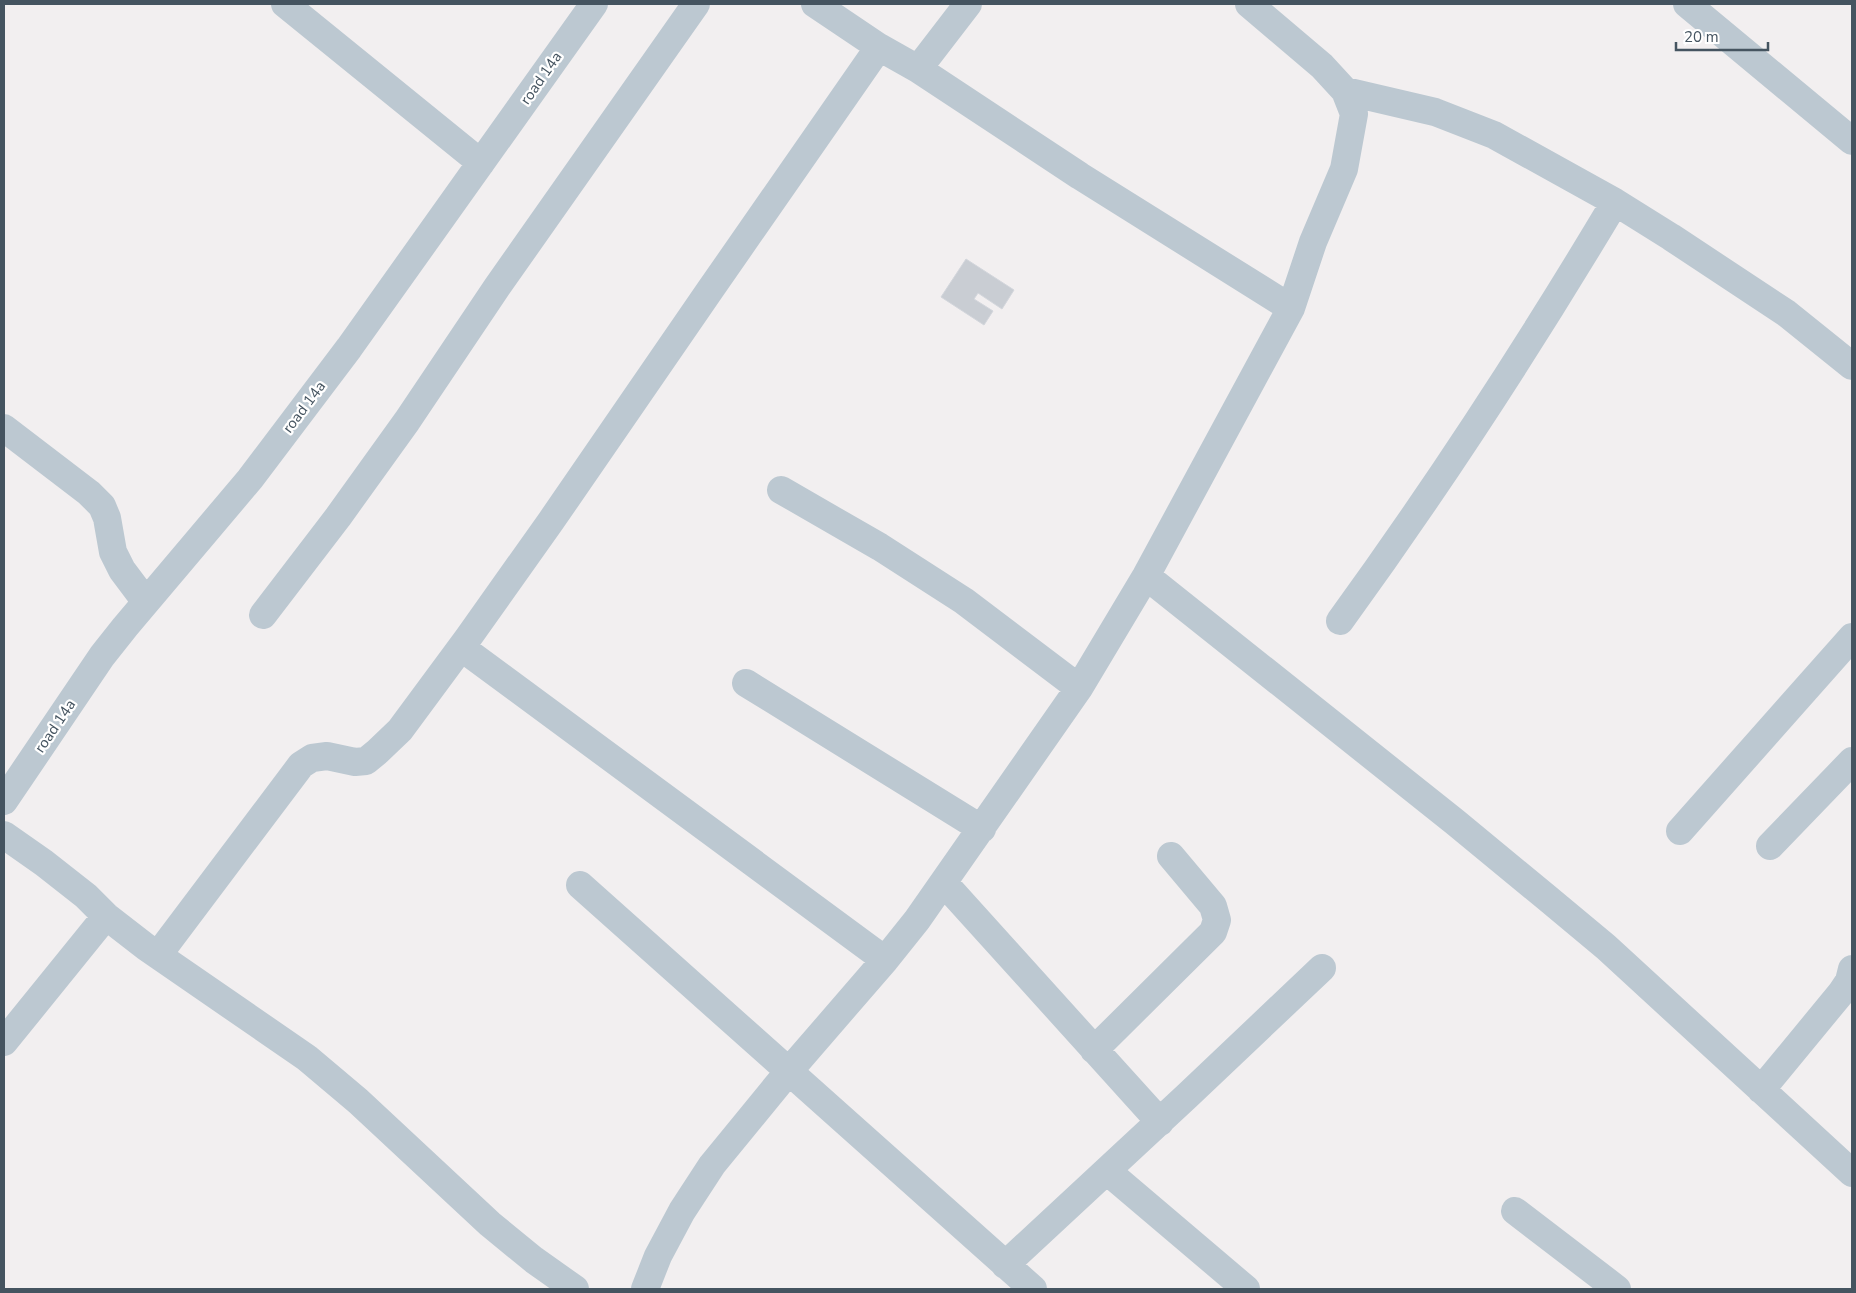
<svg xmlns="http://www.w3.org/2000/svg" width="1856" height="1293" font-family="'Nunito Sans',sans-serif">
  <style>
    .building { fill: #c9cdd3; stroke: #d3d6dc }
    .lines { fill: none; stroke-linecap: round; stroke-linejoin: round }
    .minor { stroke: #bcc8d1; stroke-width: 28 }
    .labels { text-anchor: middle; dominant-baseline: central; stroke-width: 4.5; stroke-linejoin: round; paint-order: stroke }
    .street-label { font-size: 15px; fill: #455460; stroke: #fff }
  </style>
  <rect width="100%" height="100%" fill="#f2eff0"/>
  <path class="building" d="M966,259L1014,290L1002,309L978,293L974,299L993,311L984,325L941,297Z"/>
  <g class="lines">
    <path class="minor" d="M285,4L481,163
      M815,4L879,47L918,69L1080,176L1291,308
      M1687,4L1852,141
      M918,69L968,4
      M1345,91L1435,112L1494,135L1615,202L1671,237L1786,313L1852,366
      M4,428L89,493L102,506L107,518L113,552L122,570L146,602
      M781,490L880,547L964,601L1079,688
      M1146,576L1455,822L1546,897L1606,947L1852,1173
      M263,615L338,517L407,421L497,287L696,4
      M1340,621C1438,486 1529,346 1615,202
      M462,648L885,960
      M746,683L982,829
      M4,801L102,656L125,627L250,479L349,348L594,4
      M1680,831L1852,637
      M4,835L44,863L86,896L106,916L146,947L307,1058L358,1101L490,1224L534,1260L575,1289
      M1770,846L1852,761
      M944,883L1160,1122
      M580,885L1033,1289
      M158,955L301,765L312,758L327,756L355,762L366,761L377,752L400,730L468,638L551,521L710,290L879,47
      M4,1042L106,916
      M1094,1050L1213,932L1217,920L1213,906L1171,856
      M1761,1090L1841,993L1849,981L1852,969
      M1107,1171L1246,1289
      M1515,1211L1617,1289
      M1005,1265L1187,1096L1322,968
      M645,1289L658,1256L682,1211L712,1165L789,1071L885,960L917,920L1079,688L1146,576L1291,308L1313,242L1344,169L1354,114L1345,91L1322,66L1249,4"/>
  </g>
  <g class="labels">
    <g class="street-label">
      <text transform="translate(541 78) rotate(-55)">road 14a</text>
      <text transform="translate(304 407) rotate(-53)">road 14a</text>
      <text transform="translate(55 726) rotate(-56)">road 14a</text>
    </g>
  </g>
  <rect width="1856" height="1293" fill="none" stroke="#455460" stroke-width="10"/>
  <path d="M1676 42v8h92v-8" fill="none" stroke="#455460" stroke-width="2.5"/>
  <text x="1684" y="42" font-size="15" fill="#455460" stroke="#ffffff" stroke-width="4" paint-order="stroke">20 m</text>
</svg>
